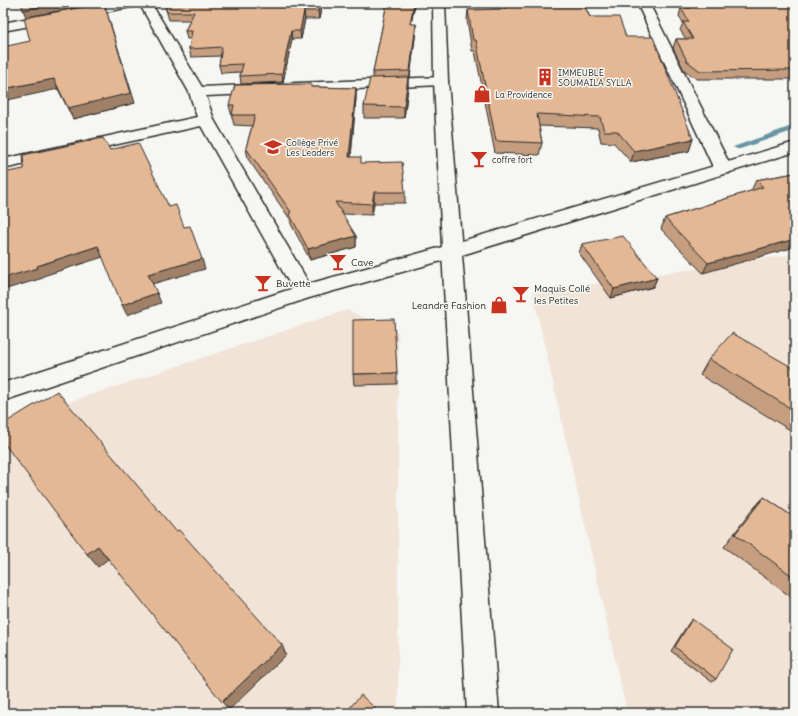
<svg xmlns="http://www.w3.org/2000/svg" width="798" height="716" font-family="Delius,sans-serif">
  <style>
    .built { fill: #f1e3d6 }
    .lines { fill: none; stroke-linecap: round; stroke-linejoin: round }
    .stream { fill: #6895a2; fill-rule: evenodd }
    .minor-casing { stroke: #2b2b2b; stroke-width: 3 }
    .tertiary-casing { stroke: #2b2b2b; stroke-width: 3 }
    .secondary-casing { stroke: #2b2b2b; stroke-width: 3 }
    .minor { fill: #f6f6f2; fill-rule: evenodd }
    .tertiary { fill: #f6f6f2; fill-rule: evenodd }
    .secondary { fill: #f6f6f2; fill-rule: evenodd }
    .wall { fill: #c59e80; stroke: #2b2b2b }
    .shaded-wall { fill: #a08168; stroke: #2b2b2b }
    .building { fill: #e5b895; stroke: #2b2b2b }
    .labels { text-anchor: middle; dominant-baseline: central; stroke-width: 3; stroke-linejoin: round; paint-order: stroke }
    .far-poi-label { font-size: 9px; fill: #2b2b2b; stroke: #f6f6f2; text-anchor: start }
    .poi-label { font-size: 10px; fill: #2b2b2b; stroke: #f6f6f2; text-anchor: start }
  </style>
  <rect width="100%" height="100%" fill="#f6f6f2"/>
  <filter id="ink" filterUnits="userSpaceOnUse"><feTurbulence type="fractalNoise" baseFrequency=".025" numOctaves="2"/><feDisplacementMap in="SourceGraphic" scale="8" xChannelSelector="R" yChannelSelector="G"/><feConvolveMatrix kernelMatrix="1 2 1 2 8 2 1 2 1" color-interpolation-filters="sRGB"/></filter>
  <g filter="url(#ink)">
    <path class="built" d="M795,254V713H627L533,293Z
      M347,310L398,333V713H3V424Z"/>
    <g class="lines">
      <path class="stream" d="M792,126H795V130L740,149H737L733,147Z"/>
      <g class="minor-casing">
        <path id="minor" d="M110,3H137L136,6L131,7L3,31V23Z
          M139,3H151L202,87L441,77L446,78L448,81L446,84L441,85L206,96L214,120L314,292L311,297L304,299L297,297L201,126L3,169V159L197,117L189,92Z
          M637,3H649L732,169L729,173L723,174L717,173L714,169Z"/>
      </g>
      <g class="tertiary-casing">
        <path id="tertiary" d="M433,3H445L448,81L462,251L459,256L309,298L3,401V383L297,287L442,247L434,81Z"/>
      </g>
      <g class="secondary-casing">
        <path id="secondary" d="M795,142V152L462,255L499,713H467L442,251L445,246Z"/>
      </g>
      <use href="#minor" class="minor"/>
      <use href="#tertiary" class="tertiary"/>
      <use href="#secondary" class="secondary"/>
    </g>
    <path class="wall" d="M164,3H322L319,19H305L301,39H292L283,82L241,84L240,76L241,72L221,73L219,65L221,56L191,57L189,49L191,39H187L185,31L190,20H169Z
      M387,3H415L411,24L416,30L410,77H408V88L404,118H364V106L373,78V72Z
      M500,3H583L590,17L626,37L693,139L689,151L631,162L614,143L601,142L598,128L539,126L542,143L539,155L495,153L475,51H472L467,20L468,10L501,9Z
      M681,3H795V79H697L684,70L673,48L676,39H686L680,30L683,23L679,16L681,8H683Z
      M3,47L135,103L73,119L58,89Z
      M312,87L356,88V98L351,157L405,192V203H374L372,215L342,214L356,236V247L310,260L291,224L290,219L248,159L246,148L252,126L234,125L229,105Z
      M795,173L703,273L661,229L665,218L751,191L756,180Z
      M582,244L657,278L653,287L611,298L579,253Z
      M709,359L795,369V433L700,375Z
      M397,373V384L354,385L353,374Z
      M764,497L795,518V600L724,547L752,510Z
      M692,619L716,679L712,682L671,651L688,624Z"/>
    <path class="shaded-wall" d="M61,3H102L26,17L23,10Z
      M104,3L135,103L73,119L68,108Z
      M320,3H322L319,19L318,11Z
      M414,3H415L410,30V24Z
      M304,11L305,19L301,39L300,31Z
      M416,24V30L410,77V71Z
      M291,31L292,39L283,82L282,74Z
      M408,77V88L404,118V107Z
      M54,79L58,89L3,101V89Z
      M356,88V98L350,168L349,157Z
      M693,139L689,151L631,162L634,151Z
      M374,192V203L372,215V204Z
      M356,236V247L310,260L308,249Z
      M795,239V247L703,273L708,263Z
      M98,246L103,257L43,276V278L3,290V278L37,266Z
      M202,259L205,269L152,284L148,274Z
      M657,278L653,287L611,298L614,289Z
      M157,293L161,303L127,315L122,305Z
      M98,546L108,559L98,567L87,554Z
      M282,645L286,655L229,710L222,702Z"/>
    <path class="building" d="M21,3H61L23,10Z
      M104,3L131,93L68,108L54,79L3,89V47L30,41L24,18Z
      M164,3H320L318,11H304L300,31H291L282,74L240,76L243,64L219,65L222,47L189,49L192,31H185L194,12H167Z
      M387,3H414L410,24H416L410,71L373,72Z
      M504,3H583L590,17H619L626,37H653L693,139L634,151L617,131H604L600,117L537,114L542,143L496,141L476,40H473L468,10L505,9Z
      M688,3H795V70L700,71L687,61L676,39H693L683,22H689L681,8H691Z
      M408,77L404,107L364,106L370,78Z
      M311,84V87L356,88L349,157H361V163L402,162L405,192H374L372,204L335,202L356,236L308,249L289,213L291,212L246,148L255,115H232L234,105H229L235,85Z
      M103,138L110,150L138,143L169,207L176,205L184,227L190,226L202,259L148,274L157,293L122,305L98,246L37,266L38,268L3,278V173L24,169L23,155Z
      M795,173V239L708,263L665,218L763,187L756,180Z
      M623,236L657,278L614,289L582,244Z
      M394,319L397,373L353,374V320Z
      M732,333L795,369V411L709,359Z
      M57,391L176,531L179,530L282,645L222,702L98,546L87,554L3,442V424Z
      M764,497L795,518V578L735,534Z
      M692,619L733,649L716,679L675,647Z
      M361,695L380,713H345Z"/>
  </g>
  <defs>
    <g id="building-bare" transform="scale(1.38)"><path d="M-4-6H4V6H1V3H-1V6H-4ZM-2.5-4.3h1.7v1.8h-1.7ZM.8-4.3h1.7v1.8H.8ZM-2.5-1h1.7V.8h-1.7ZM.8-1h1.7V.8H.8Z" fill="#c8321e" stroke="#f6f6f2" stroke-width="2.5" paint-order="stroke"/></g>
    <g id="shop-bare" transform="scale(1.38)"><path d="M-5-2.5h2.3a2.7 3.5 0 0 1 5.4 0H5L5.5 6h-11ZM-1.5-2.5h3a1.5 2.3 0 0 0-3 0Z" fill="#c8321e" stroke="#f6f6f2" stroke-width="2.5" paint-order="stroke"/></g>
    <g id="school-bare" transform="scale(1.38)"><path d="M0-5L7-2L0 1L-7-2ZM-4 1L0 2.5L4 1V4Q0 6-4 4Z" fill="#c8321e" stroke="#f6f6f2" stroke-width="2.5" paint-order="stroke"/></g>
    <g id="bar-bare" transform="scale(1.38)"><path d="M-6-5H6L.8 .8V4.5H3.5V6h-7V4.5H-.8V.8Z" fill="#c8321e" stroke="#f6f6f2" stroke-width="2.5" paint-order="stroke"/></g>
  </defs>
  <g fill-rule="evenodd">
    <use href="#building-bare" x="545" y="77"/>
    <use href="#shop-bare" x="482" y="94"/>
    <use href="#school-bare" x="273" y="147"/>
    <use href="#bar-bare" x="479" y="159"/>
    <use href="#bar-bare" x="338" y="262"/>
    <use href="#bar-bare" x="263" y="283"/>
    <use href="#bar-bare" x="521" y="294"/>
    <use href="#shop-bare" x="499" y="305"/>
  </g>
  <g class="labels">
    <g class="far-poi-label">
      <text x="558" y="72">IMMEUBLE<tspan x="558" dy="10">SOUMAILA SYLLA</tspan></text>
      <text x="495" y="94">La Providence</text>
      <text x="286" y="142">Collège Privé<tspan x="286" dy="10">Les Leaders</tspan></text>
      <text x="492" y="159">coffre fort</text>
    </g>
    <g class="poi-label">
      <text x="351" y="262">Cave</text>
      <text x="276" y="283">Buvette</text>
      <text x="534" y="288">Maquis Collé<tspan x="534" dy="12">les Petites</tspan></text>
      <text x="486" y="305" text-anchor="end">Leandre Fashion</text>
    </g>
  </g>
  <rect width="798" height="716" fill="none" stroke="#f6f6f2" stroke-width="16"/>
  <rect x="8" y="8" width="782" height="700" fill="none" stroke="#2b2b2b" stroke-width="1.5" filter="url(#ink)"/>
</svg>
